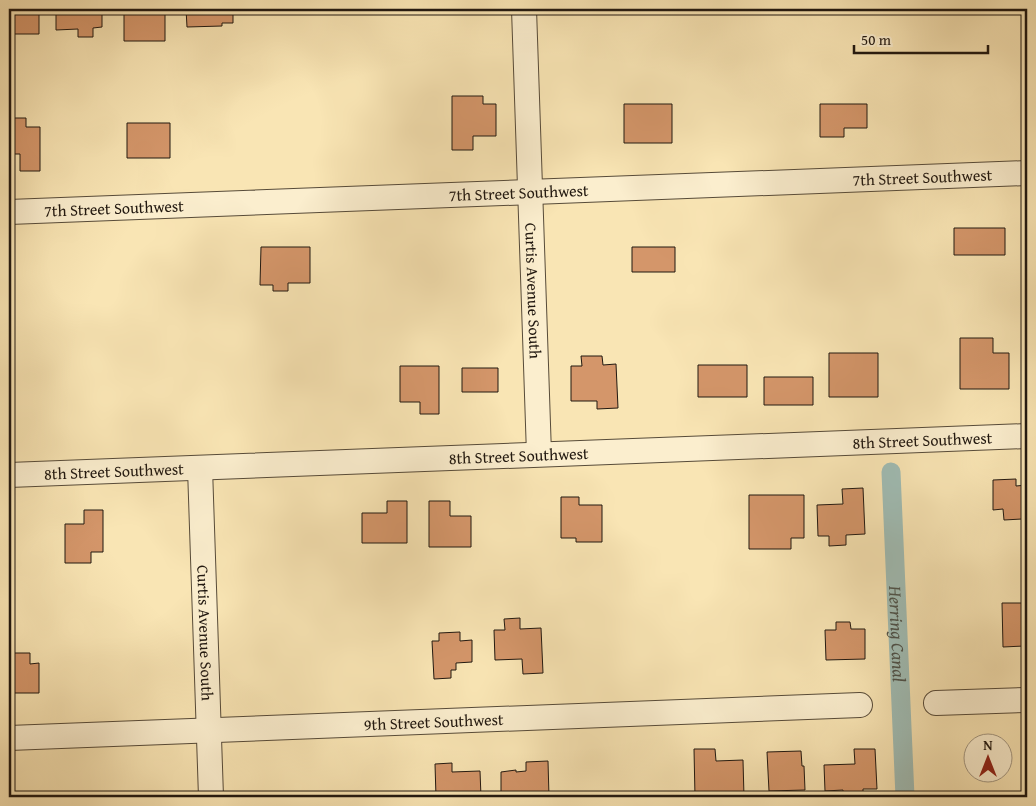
<svg xmlns="http://www.w3.org/2000/svg" width="1036" height="806" font-family="'Gentium Book Plus',serif">
  <style>
    .lines { fill: none; stroke-linecap: round; stroke-linejoin: round }
    .canal { stroke: #a0bdb5; stroke-width: 19 }
    .building { fill: #d4966a; stroke: #211810 }
    .minor-casing { stroke: #574b39; stroke-width: 26 }
    .minor { stroke: #fbeece; stroke-width: 24 }
    .labels { text-anchor: middle; dominant-baseline: central; stroke-width: 5; stroke-linejoin: round; paint-order: stroke }
    .street-label { font-size: 16px; fill: #211810; stroke: #fbeece }
    .water-label { font-size: 18px; font-style: italic; fill: #4d524a; stroke: #fbeece }
  </style>
  <rect width="100%" height="100%" fill="#f9e5b4"/>
  <filter id="stains"><feTurbulence type="fractalNoise" baseFrequency=".004" numOctaves="4"/><feColorMatrix values="0 0 0 0 .2 0 0 0 0 .09 0 0 0 0 .02 0 0 0 .5 -.17"/></filter>
  <radialGradient id="worn" r=".72"><stop offset=".6" stop-color="#630" stop-opacity="0"/><stop offset="1" stop-color="#630" stop-opacity=".3"/></radialGradient>
  <g class="lines">
    <path class="canal" id="s1" d="M891,472L905,797"/>
  </g>
  <path class="building" d="M9,9H39V34H13V45H9Z
    M56,9H102V27L93,28V37H78V29L56,30Z
    M124,9H165V41H124Z
    M186,9H233V23H222V26L187,27Z
    M556,9H602V14H556Z
    M622,9H663V14H640V10Z
    M452,96H483V104H496V136H473V150H452Z
    M624,104H672V143H624Z
    M820,104H867V128H844V137H820Z
    M9,118H26V127H40V171H20V154H9Z
    M127,123H170V158H127Z
    M1024,212H1027V263H1024Z
    M954,228H1005V255H954Z
    M261,247H310V283H288V291H273V285H260Z
    M632,247H675V272H632Z
    M960,338H993V353H1009V389H960Z
    M829,353H878V397H829Z
    M581,356H602L603,365L616,364L618,408L597,409V401H571V366H582Z
    M698,365H747V397H698Z
    M400,366H439V414H420V402H400Z
    M462,368H498V392H462Z
    M764,377H813V405H764Z
    M1016,479V486L1027,485V508H1022V519L1004,520L1003,509L993,510V480Z
    M863,488L865,534L846,535V545L829,546V536H818L817,505L843,504L842,489Z
    M749,495H804V538H791V549H749Z
    M561,497H579V505H602V542H576V538H561Z
    M387,501H407V543H362V513H387Z
    M429,501H450V516H471V547H429Z
    M84,510H103V552H91V563H65V524H84Z
    M1002,603H1027V638H1024V646L1003,647Z
    M520,618V629L541,628L543,673L523,674L522,659L495,660L494,630H505L504,619Z
    M836,622H850L851,629H865V659L826,660L825,630H836Z
    M460,632V641L472,640V662L456,663V670H451V678L434,679L432,641H439V633Z
    M12,653H30V664L39,663V693H9V664H12Z
    M694,749H715L716,761L743,760L744,797H695Z
    M854,749H875L877,789H863V797H843V790L825,791L824,765L855,764Z
    M801,751L802,766H804L805,790L769,791L767,752Z
    M548,761L549,797H501V772L516,770V772L526,771V762Z
    M452,763V772L480,771L481,797H436L435,764Z"/>
  <g class="lines">
    <g class="minor-casing">
      <g id="minor">
        <path id="s2" d="M524,9L539,454"/>
        <path id="s3" d="M9,212L1027,173"/>
        <path id="s4" d="M200,468L211,797"/>
        <path id="s5" d="M9,475L1027,436"/>
        <path d="M936,703L1027,700"/>
        <path id="s6" d="M9,738L860,705"/>
      </g>
    </g>
    <use href="#minor" class="minor"/>
  </g>
  <g class="labels">
    <g class="street-label">
      <text stroke="none"><textPath href="#s3" startOffset="914">7th Street Southwest</textPath></text>
      <text stroke="none"><textPath href="#s3" startOffset="510">7th Street Southwest</textPath></text>
      <text stroke="none"><textPath href="#s3" startOffset="105">7th Street Southwest</textPath></text>
      <text stroke="none"><textPath href="#s2" startOffset="282">Curtis Avenue South</textPath></text>
      <text stroke="none"><textPath href="#s5" startOffset="914">8th Street Southwest</textPath></text>
      <text stroke="none"><textPath href="#s5" startOffset="510">8th Street Southwest</textPath></text>
      <text stroke="none"><textPath href="#s5" startOffset="105">8th Street Southwest</textPath></text>
      <text stroke="none"><textPath href="#s4" startOffset="165">Curtis Avenue South</textPath></text>
      <text stroke="none"><textPath href="#s6" startOffset="425">9th Street Southwest</textPath></text>
    </g>
    <g class="water-label">
      <text stroke="none"><textPath href="#s1" startOffset="162">Herring Canal</textPath></text>
    </g>
  </g>
  <rect width="1036" height="806" fill="none" stroke="#f9e5b4" stroke-width="30"/>
  <rect x="10" y="10" width="1016" height="786" fill="none" stroke="#211810" stroke-width="2.5"/>
  <rect x="15" y="15" width="1006" height="776" fill="none" stroke="#211810"/>
  <g transform="translate(988 758)"><circle r="24" fill="#fbeece" stroke="#a49882"/>
  <path d="M0-4L9 19L0 12L-9 19Z" fill="#8f2418"/>
  <text y="-8" font-size="14" font-weight="bold" text-anchor="middle" fill="#211810">N</text>
  </g>
  <path d="M854 45v8h134v-8" fill="none" stroke="#211810" stroke-width="2.5"/>
  <text x="861" y="45" font-size="15" fill="#211810" stroke="#fbeece" stroke-width="4" paint-order="stroke">50 m</text>
  <rect width="100%" height="100%" filter="url(#stains)"/>
  <rect width="100%" height="100%" fill="url(#worn)"/>
</svg>
